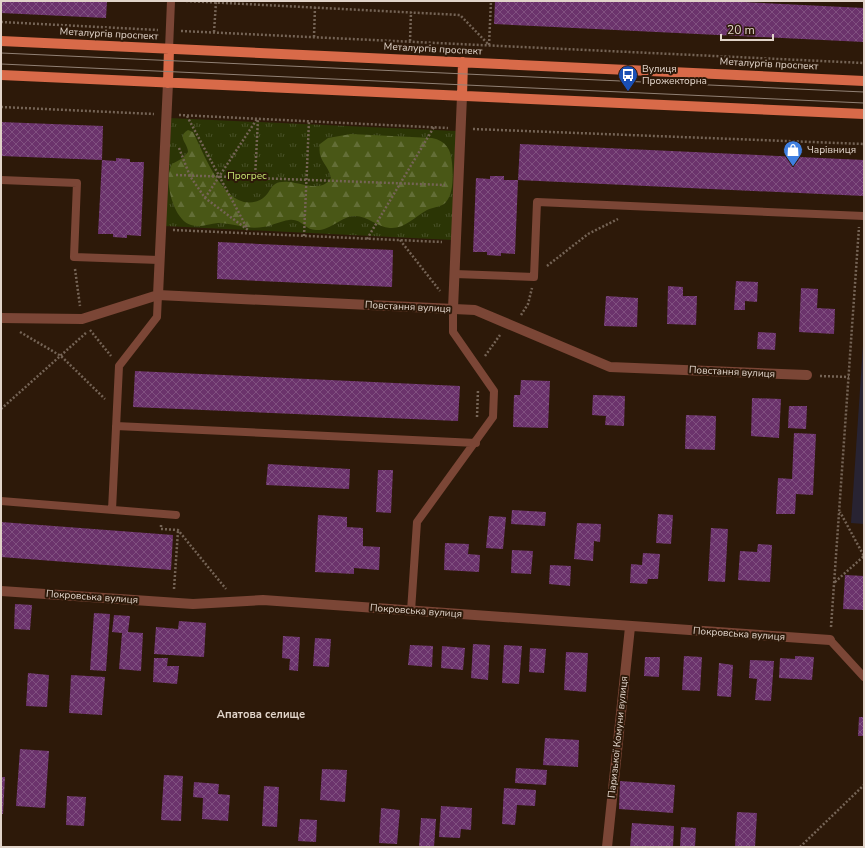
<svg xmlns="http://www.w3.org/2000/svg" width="865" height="848" font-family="'Nunito Sans',sans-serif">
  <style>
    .education { fill: #282332 }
    .grass { fill: url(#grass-tufts) }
    .forest { fill: url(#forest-firs) }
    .building { fill: url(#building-cross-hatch) }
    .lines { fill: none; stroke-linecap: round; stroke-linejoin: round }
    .path { stroke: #756456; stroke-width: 2.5; stroke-dasharray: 2 2; stroke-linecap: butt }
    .lane { stroke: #7b4636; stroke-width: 8 }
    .street { stroke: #7b4636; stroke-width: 10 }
    .primary { stroke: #d86a49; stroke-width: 10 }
    .tram { stroke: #918175; stroke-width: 1 }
    .labels { text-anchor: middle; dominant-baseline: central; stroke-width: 4; stroke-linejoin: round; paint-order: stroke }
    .street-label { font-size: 10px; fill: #e1d4ca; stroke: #2d1909 }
    .poi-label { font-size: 10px; fill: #e1d4ca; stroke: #2d1909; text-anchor: start }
    .park-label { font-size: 10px; fill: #c4e070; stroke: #2d1909 }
    .neighbourhood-label { font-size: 11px; font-weight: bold; fill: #e1d4ca; stroke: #2d1909 }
  </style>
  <defs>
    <pattern id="grass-tufts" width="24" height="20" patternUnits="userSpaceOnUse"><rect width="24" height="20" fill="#2b3505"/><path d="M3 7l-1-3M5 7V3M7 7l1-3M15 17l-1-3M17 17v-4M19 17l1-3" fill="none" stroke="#495128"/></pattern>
    <pattern id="forest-firs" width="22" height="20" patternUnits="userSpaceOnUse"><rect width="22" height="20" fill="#495716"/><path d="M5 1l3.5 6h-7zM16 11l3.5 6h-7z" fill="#636e37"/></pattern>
    <pattern id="building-cross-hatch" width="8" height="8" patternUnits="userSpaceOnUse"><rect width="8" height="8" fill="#6b336c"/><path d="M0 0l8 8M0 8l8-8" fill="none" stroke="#805080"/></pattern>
  </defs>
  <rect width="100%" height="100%" fill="#2d1909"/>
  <path class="education" d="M864,330V524L851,523Z"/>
  <path class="grass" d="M169,118L457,131L453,240L164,226Z"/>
  <path class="forest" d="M188,130L193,132C204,153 226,216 260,200C274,193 267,180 289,182C302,183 322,193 331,178C328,163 317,161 320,144L328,138L351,134L432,138C446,141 451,149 452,163C453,174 454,193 446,202C442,207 433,207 427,210C414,217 405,229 390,228C377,227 368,216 355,216C341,216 331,231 316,230C305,230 301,218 289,220C280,221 272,226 263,227C247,230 233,223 218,223C209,224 199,228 191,225C173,220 163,179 172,164L183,158L188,152C188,143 176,137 188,130Z"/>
  <path class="building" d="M1,1H107L106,18L1,13Z
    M495,1H722L864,8V42L494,24Z
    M1,122L103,126L102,160L1,156Z
    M520,144L864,160V196L518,180L515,254L501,253V256L487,255V252H473L476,178L490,179V176H504V180H518Z
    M116,158L130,159V162H144L141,236L127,235V238L113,237V234H98L102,160L116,161Z
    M218,242L393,250L392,287L217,279Z
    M736,281L758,282L757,302L745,301V310H734Z
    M668,286L683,287V296H697L696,325L667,324Z
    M801,288L818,289L817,308L835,309L834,334L799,332Z
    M606,296L638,298L637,327L604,326Z
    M758,332L776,333L775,350L757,349Z
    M135,371L460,386L458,421L133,407Z
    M521,380L550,381L548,428L513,427L514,395H520Z
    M593,395L625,396L624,426L605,425L606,416L592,415Z
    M752,398L781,399L779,438L751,436Z
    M789,406H807L806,429L788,428Z
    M686,415L716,416L715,450L685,449Z
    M794,433L816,434L813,495L796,494L795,514H776L778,478L792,479Z
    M268,464L350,469L349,489L266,485Z
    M378,470H393L391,513L376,512Z
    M512,510L546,512L545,526L511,524Z
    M658,514L673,515L671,544L656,543Z
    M318,515L347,517V527L363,528V546L380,547L379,570L354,568V574L315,572Z
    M489,516L506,517L503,549L486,548Z
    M1,522L173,535L171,570L1,557Z
    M577,523L601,524L600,542L594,541L593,561L574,559Z
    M711,528L728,529L725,582L708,581Z
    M445,543L469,544L468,554L480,555L479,572L444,570Z
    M758,544L772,545L770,582L738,580L740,551L757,552Z
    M512,550L533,551L531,574L511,573Z
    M643,553L660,554L658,579H648L647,584L630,583L631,564L642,565Z
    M550,565L571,566L570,586L549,584Z
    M845,575L864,576V610L843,609Z
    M15,604L32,605L30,630L14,629Z
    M94,613L110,614L106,671L90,670Z
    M114,615L130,616L128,632L143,633L141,671L119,669L122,633L112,632Z
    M179,621L206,623L204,657L154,654L156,627L178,629Z
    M283,636L300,637L298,671L289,670L290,659L282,658Z
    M315,638L331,639L329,667L313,666Z
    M473,644L490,645L488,680L471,678Z
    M410,645L433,646L432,667L408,665Z
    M504,645L522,646L519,684L502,683Z
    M442,646L465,648L463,670L441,668Z
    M530,648L546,649L544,673L529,672Z
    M566,652L588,653L586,692L564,690Z
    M684,656L702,657L700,691L682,690Z
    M795,656L814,657L812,680L779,678L780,658L795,659Z
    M645,657H660L659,677L644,676Z
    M154,658H168L167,666H179L177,684L153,682Z
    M750,660L774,661L771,701L755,700L757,679L749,678Z
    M719,663L733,665L731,697L717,696Z
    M28,673L49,675L47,707L26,706Z
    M71,675L105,677L102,715L69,713Z
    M859,717H864V736H858Z
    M545,738L579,740L578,767L543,765Z
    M20,749L49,751L45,808L16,806Z
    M516,768L547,770L546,785L515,783Z
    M322,769L347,770L345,802L320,800Z
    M164,775L183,776L181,821L161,820Z
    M1,777H5L3,814H1Z
    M620,781L675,785L673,813L619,809Z
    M194,782L219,784L218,794L230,795L228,821L202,819L203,798L193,797Z
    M264,786L279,787L277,827L262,826Z
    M504,788L536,790L535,806L517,805L515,825L502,824Z
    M67,796L86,797L84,826L66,825Z
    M441,806L472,808L471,830L461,829L460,838L439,837Z
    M381,808L400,810L397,844L379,843Z
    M737,812L757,813L755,847H735Z
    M421,818L436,819L434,847H419Z
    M300,819L317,820L316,842L298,841Z
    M632,823L674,826L673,847H630Z
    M681,827L696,828L695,847H680Z"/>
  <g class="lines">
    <path class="path" d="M186,1L460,15L489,45
      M1,22L158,30
      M181,31L864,63
      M214,32L216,2
      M314,37L315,7
      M410,41L411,12
      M489,45L491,1
      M1,107L154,114
      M179,115L448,128
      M187,116L247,228
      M473,129L864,144
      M179,148L190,176L205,198L248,230
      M176,175L445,185
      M255,178L258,119
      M205,198L257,119
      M173,230L442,242
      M304,236L309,121
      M367,239L434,127
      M400,240L440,291
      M547,266L588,234L618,219
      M75,269L80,306
      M521,315L528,304L532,288
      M90,330L111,356
      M20,332L61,356L105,399
      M485,356L500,335
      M820,376L849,377
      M1,409L87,332
      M477,417L478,390
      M161,525V529L178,530L226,589
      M835,582L864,556L840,512
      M174,589L178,531
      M831,627L859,227
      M800,847L864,785"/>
    <path class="lane" d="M169,49L171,1
      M1,180L77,183L74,257L159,260
      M455,274L534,277L537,202L864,216
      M116,426L476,443
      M1,501L176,515
      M112,510L119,366L157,317L158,295
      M411,611L417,522L493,417L494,391L453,332V309
      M830,640L864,677"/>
    <path class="street" d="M158,295L168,83
      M453,309L462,96
      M1,318L82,319L158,295L475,310L610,367L807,375
      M1,591L193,604L263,600L830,640
      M607,847L630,627"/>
    <path class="primary" d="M1,41L864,81
      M1,75L864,114
      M168,83L169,49
      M462,96L463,62"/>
    <path class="tram" d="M1,53L864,92
      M1,64L864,103"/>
  </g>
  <defs>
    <g id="bus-pin" transform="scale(1)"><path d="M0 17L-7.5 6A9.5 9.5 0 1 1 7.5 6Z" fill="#1a4fb4" stroke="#2d1909"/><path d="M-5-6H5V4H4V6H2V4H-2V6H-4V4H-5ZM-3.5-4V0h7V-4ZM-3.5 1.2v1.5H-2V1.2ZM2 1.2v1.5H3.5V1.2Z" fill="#fff"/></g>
    <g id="shop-pin" transform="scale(1)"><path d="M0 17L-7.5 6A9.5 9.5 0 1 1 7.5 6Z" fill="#3f7fe0" stroke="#2d1909"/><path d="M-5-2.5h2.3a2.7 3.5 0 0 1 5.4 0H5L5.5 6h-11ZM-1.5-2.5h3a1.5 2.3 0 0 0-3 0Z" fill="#fff"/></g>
  </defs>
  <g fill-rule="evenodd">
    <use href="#bus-pin" x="628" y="75"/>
    <use href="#shop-pin" x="793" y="150"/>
  </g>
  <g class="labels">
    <g class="street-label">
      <text transform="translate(109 34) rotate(3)">Металургів проспект</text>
      <text transform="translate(433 49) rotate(3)">Металургів проспект</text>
      <text transform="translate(769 64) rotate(3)">Металургів проспект</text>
      <text transform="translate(408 307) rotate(3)">Повстання вулиця</text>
      <text transform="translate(732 372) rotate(3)">Повстання вулиця</text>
      <text transform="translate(92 597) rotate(4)">Покровська вулиця</text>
      <text transform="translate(416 611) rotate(4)">Покровська вулиця</text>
      <text transform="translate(739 634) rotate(4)">Покровська вулиця</text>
      <text transform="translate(618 737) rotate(-84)">Паризької Комуни вулиця</text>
    </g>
    <g class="poi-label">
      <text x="642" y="69">Вулиця<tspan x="642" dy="12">Прожекторна</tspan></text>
      <text x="807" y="150">Чарівниця</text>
    </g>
    <g class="park-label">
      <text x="247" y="176">Прогрес</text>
    </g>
    <g class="neighbourhood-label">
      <text x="261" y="714">Апатова селище</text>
    </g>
  </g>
  <rect width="865" height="848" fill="none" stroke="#e1d4ca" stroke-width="4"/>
  <path d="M721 34v6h52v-6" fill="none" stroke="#e1d4ca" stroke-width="2"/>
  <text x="727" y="34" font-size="12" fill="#e1d4ca" stroke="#2d1909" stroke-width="3" paint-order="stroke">20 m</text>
</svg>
